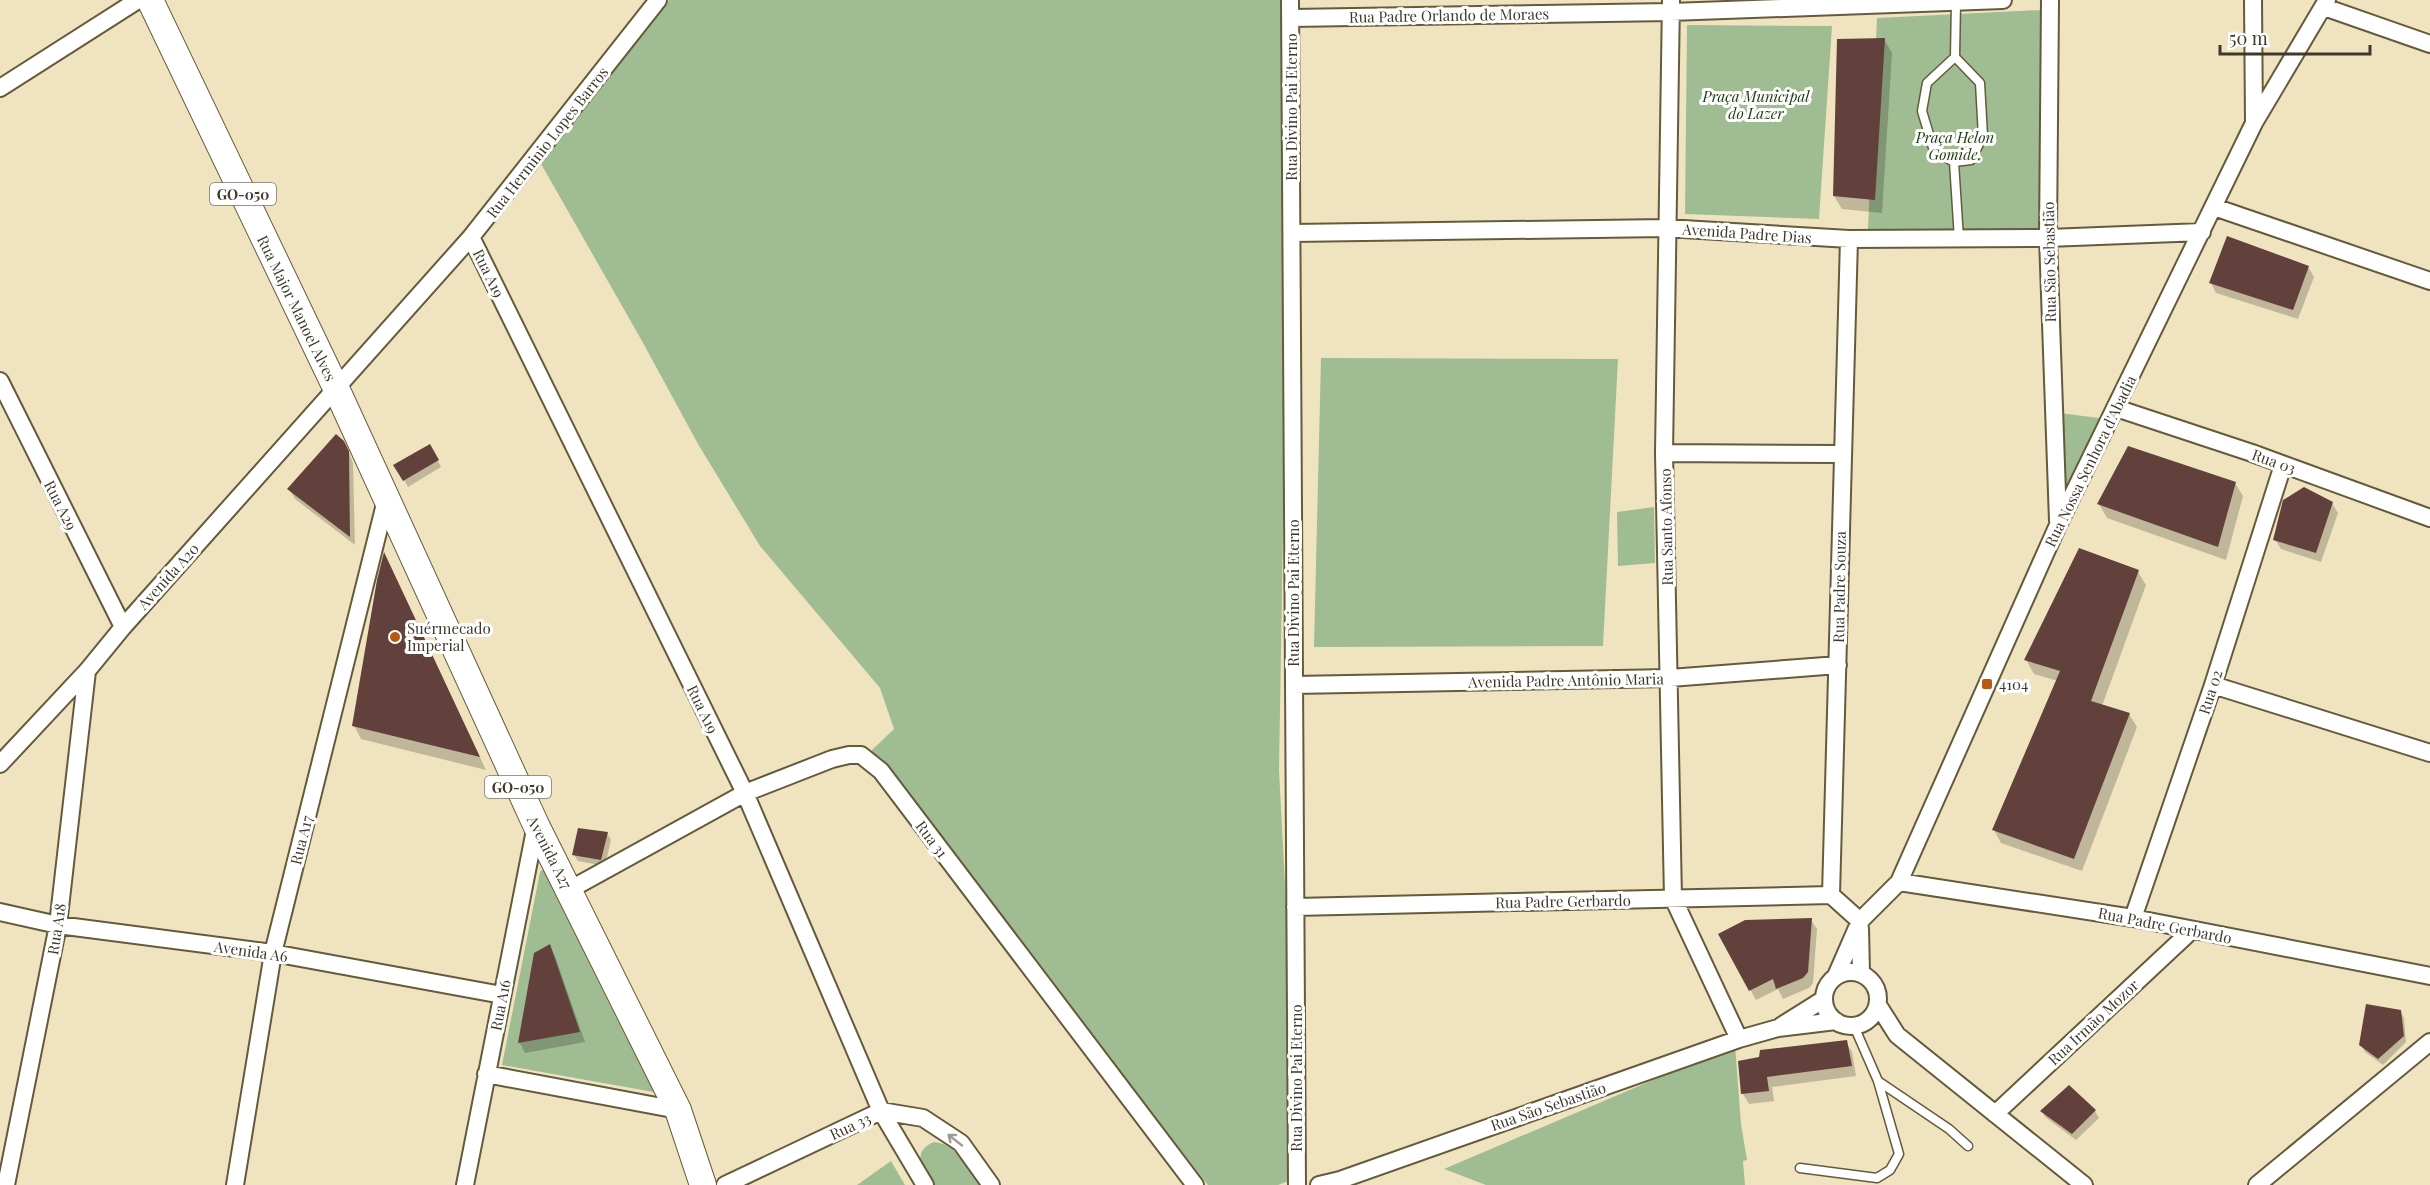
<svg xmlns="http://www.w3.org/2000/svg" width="2430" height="1185" font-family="'Playfair Display',serif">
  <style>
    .green { fill: #a0bc92 }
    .shadow { fill: #0003 }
    .building { fill: #62403b }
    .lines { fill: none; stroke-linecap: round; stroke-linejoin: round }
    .lane-casing { stroke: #655a3b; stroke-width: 11 }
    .street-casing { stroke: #655a3b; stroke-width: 20 }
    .primary-casing { stroke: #655a3b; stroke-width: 28 }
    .lane { stroke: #fff; stroke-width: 8 }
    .street { stroke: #fff; stroke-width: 16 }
    .primary { stroke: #fff; stroke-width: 26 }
    .oneway { stroke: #9e9c95 }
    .poi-dot { fill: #b85813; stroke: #fff; stroke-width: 2 }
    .labels { text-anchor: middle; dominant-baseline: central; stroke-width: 6; stroke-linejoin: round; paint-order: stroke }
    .shield { fill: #fff; stroke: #78746b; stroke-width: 1.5 }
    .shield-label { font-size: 14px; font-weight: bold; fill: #3e392b }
    .street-label { font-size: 15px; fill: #3e392b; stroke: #fff }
    .park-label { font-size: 15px; font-style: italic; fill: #213d10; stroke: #fff }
    .poi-label { font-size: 15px; fill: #3e392b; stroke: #fff; text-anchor: start }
  </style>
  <rect width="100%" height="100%" fill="#f0e4c0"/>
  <path class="green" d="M669,0H1286L1288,233L1279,770L1286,904L1289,1181L1278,1185H1208L871,751L894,729L880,688L760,546L698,444L642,341L540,162Z
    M2041,10L2039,231L1868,229L1877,18Z
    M1687,25L1832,26L1819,219L1685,214Z
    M1321,358L1618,359L1603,646L1314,647Z
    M2059,413L2107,419L2071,487L2062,483Z
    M1654,507L1655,563L1618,566L1617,512Z
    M544,868L659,1093L502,1065L540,872Z
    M1735,1045L1741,1124L1747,1160L1743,1161L1745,1185H1486L1444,1169Z
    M934,1142C957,1144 971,1168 984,1185H932C922,1170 911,1151 934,1142Z
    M891,1161L905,1185H857Z"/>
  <path class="shadow" d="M1884,39L1892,53L1882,213L1842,209L1834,196Z
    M2308,267L2314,277L2298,319L2216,293L2211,283Z
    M430,446L441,467L408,487L396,465Z
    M349,452L353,463L355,545L295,499L289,489Z
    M2235,483L2243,496L2226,560L2107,518L2099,504Z
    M2332,503L2338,513L2321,562L2281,549L2275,539Z
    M391,568L486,770L361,739L354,725Z
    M2138,572L2146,585L2102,706L2129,714L2137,727L2082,871L2001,843L1994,830L2058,681L2034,674L2026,660Z
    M607,833L611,840L605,866L578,861L574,855Z
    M1811,920L1817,929L1813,983L1809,988L1783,999L1778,989L1756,1000L1720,935Z
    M549,946L555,956L585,1042L525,1053L520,1043L535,954Z
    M2400,1011L2404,1018L2406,1042L2383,1065L2365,1052L2361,1045Z
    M1846,1042L1852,1052L1856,1076L1772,1087L1774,1101L1749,1104L1743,1094L1740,1063Z
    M2069,1087L2095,1111L2099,1118L2076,1140L2045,1117L2042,1111Z"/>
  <path class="building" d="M1885,38L1875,200L1833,196L1837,39Z
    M2227,236L2309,266L2293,310L2209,283Z
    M336,434L344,441L349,451L350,537L287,489Z
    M430,444L439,460L403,481L393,465Z
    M2128,446L2236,482L2218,547L2097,504Z
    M2304,487L2333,502L2316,553L2273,540L2283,500Z
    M2079,548L2139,570L2091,701L2130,713L2074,859L1992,830L2060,671L2024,660Z
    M384,552L480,757L352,726L377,580Z
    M578,828L608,832L601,860L572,855Z
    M1812,918L1808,972L1803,978L1776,989L1773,979L1749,991L1718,934L1745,920Z
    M550,944L580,1032L518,1043L534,953Z
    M2366,1004L2401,1010L2404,1036L2378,1059L2359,1045Z
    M1847,1040L1852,1066L1767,1077L1769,1091L1741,1094L1738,1061L1759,1057L1760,1050Z
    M2069,1085L2096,1110L2072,1134L2040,1111Z"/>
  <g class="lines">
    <g class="lane-casing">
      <path id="lane" d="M1955,57L1980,83L1983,136L1971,160L1954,162L1934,151L1922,111L1927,83L1955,57L1956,2
        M1954,162L1959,239
        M1878,1081L1949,1129L1968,1146
        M1800,1168L1877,1178L1890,1170L1899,1154L1878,1081L1854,1026"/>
    </g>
    <g class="street-casing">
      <path id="street" d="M1290,0L1297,1185
        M1671,0L1664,453L1673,898L1739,1039
        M2050,0L2048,238L2058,521
        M2253,0L2254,122
        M2324,7L2430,44
        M1291,18L1671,12L2003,0
        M0,88L138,0
        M2214,207L2430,281
        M1292,233L1666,228L1849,239L2048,238L2202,232
        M471,237L745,793L881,1111L925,1185
        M1849,239L1831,895L1860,921
        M0,381L123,627
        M2116,408L2252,453L2430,518
        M1664,453L1841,454
        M1294,685L1670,678L1838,665
        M2213,685L2430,753
        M0,764L87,671L123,627L471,237L658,0
        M1899,882L2133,918L2430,976
        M569,890L745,793L832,759L849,755H861L881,771L1195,1185
        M1295,907L1831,895
        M0,912L58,925L273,953L502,995
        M2133,918L2213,685L2283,465
        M1860,928L1861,973
        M1824 999a27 27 0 1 1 54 0a27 27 0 1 1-54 0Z
        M1836,976L1860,921L1899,882L2058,525L2254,123L2327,0
        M1878,1005L1897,1035L2084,1185
        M1781,1026L1824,999
        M486,1074L678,1110
        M1995,1114L2192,930
        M6,1185L58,925L87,671
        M235,1185L273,953L386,500
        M465,1185L536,825
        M725,1185L881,1111L923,1118L961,1143L991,1185
        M1319,1185L1340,1180L1739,1039L1778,1028L1836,1021
        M2257,1185L2430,1042"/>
    </g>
    <g class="primary-casing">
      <path id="primary" d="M150,0L336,388L536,825L678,1110L703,1185"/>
    </g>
    <use href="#lane" class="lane"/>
    <use href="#street" class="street"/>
    <use href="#primary" class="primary"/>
  </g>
  <defs><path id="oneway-shaft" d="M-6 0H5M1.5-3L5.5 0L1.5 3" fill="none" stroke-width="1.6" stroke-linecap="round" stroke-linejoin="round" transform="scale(1.5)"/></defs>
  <use class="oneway" href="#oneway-shaft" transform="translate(955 1140) rotate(-142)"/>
  <g class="poi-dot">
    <circle cx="395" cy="637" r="6"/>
    <rect x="1981" y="678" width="12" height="12" rx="3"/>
  </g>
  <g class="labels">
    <g class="shield">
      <rect x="210" y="183" width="66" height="22" rx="4.5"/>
      <rect x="485" y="776" width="66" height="22" rx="4.5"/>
    </g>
    <g class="shield-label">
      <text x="243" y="194">GO-050</text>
      <text x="518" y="787">GO-050</text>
    </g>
    <g class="street-label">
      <text transform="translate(1449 15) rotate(-1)">Rua Padre Orlando de Moraes</text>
      <text transform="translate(1291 107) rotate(-90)">Rua Divino Pai Eterno</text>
      <text transform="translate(547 142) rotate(-52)">Rua Herminio Lopes Barros</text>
      <text transform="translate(1747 233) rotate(4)">Avenida Padre Dias</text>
      <text transform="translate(2049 262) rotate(-91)">Rua São Sebastião</text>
      <text transform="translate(489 273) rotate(64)">Rua A19</text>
      <text transform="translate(297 308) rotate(64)">Rua Major Manoel Alves</text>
      <text transform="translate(2090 461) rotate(-64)">Rua Nossa Senhora d'Abadia</text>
      <text transform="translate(2274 461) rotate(20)">Rua 03</text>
      <text transform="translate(61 505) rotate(63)">Rua A29</text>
      <text transform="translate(1666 527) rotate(-91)">Rua Santo Afonso</text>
      <text transform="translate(168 576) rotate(-48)">Avenida A20</text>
      <text transform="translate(1839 587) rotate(-89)">Rua Padre Souza</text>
      <text transform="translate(1293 593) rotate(-90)">Rua Divino Pai Eterno</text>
      <text transform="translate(1566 680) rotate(-1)">Avenida Padre Antônio Maria</text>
      <text transform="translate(2210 692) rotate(-72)">Rua 02</text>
      <text transform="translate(703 709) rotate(64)">Rua A19</text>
      <text transform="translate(932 839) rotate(53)">Rua 31</text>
      <text transform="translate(301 840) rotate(-76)">Rua A17</text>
      <text transform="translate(550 852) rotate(63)">Avenida A27</text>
      <text transform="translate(1563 901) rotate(-1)">Rua Padre Gerbardo</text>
      <text transform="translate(2165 925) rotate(11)">Rua Padre Gerbardo</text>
      <text transform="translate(56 929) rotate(-81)">Rua A18</text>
      <text transform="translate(251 951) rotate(8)">Avenida A6</text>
      <text transform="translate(500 1005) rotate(-79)">Rua A16</text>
      <text transform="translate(2093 1022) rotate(-43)">Rua Irmão Mozor</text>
      <text transform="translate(1296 1078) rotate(-90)">Rua Divino Pai Eterno</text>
      <text transform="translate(1548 1106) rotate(-19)">Rua São Sebastião</text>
      <text transform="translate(850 1126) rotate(-25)">Rua 33</text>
    </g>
    <g class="park-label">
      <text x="1756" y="96">Praça Municipal<tspan x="1756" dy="17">do Lazer</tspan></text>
      <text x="1955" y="137">Praça Helon<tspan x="1955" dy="17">Gomide.</tspan></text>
    </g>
    <g class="poi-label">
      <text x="407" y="628">Suérmecado<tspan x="407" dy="17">Imperial</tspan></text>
      <text x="1999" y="684">4104</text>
    </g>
  </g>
  <path d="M2220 45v9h150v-9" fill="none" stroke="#3e392b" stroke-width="3"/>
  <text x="2229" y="45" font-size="18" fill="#3e392b" stroke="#ffffff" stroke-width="4.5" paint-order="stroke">50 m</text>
</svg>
